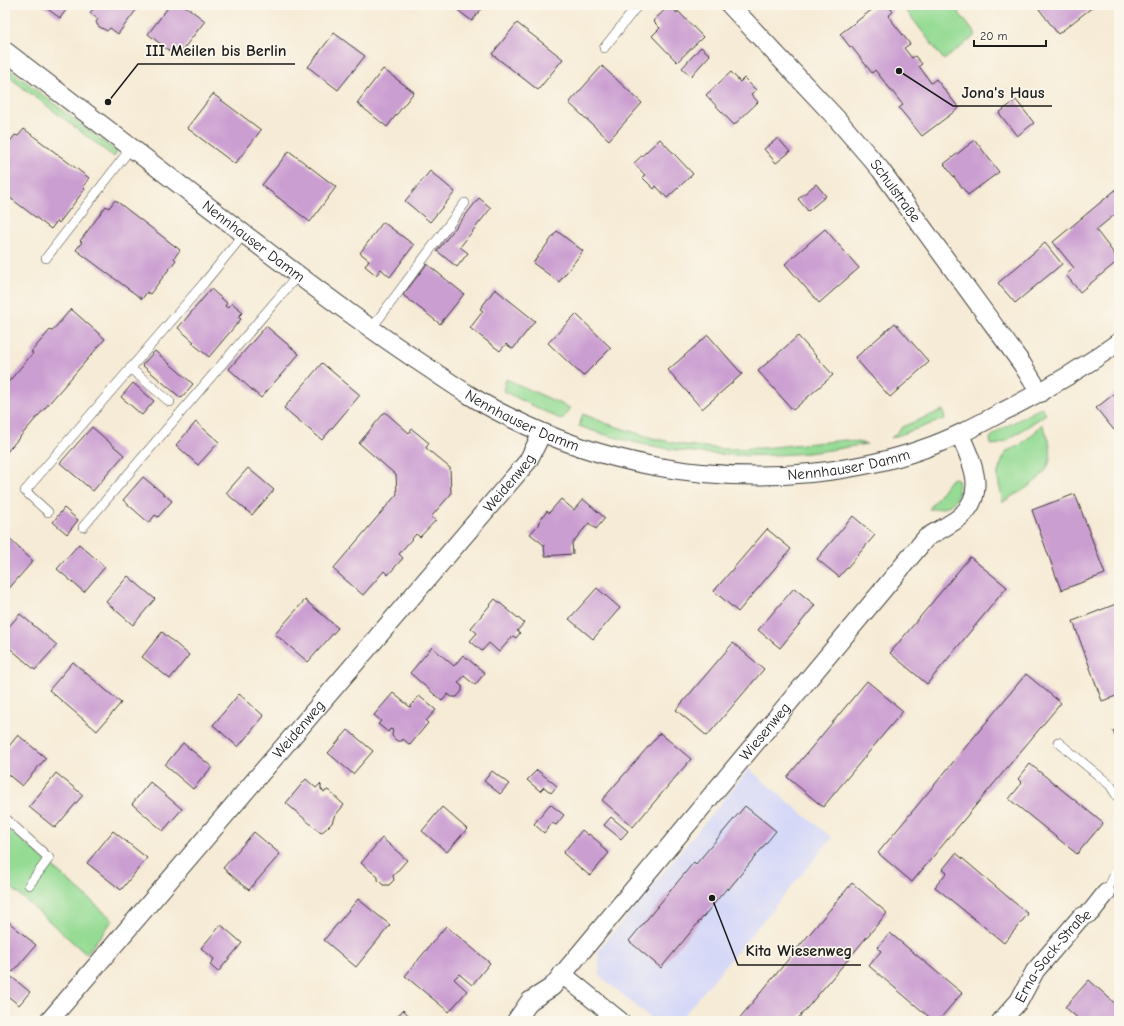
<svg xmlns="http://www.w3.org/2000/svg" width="1124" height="1026" font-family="'Comic Neue',sans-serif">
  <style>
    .built { fill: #d6d8f8 }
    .green { fill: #95db94; stroke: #587c58 }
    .building { fill: #cb9ed1 }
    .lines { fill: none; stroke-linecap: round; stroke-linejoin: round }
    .lane-casing { stroke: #3d3b38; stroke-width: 10 }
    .street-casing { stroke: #3d3b38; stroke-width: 20 }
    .lane { stroke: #fff; stroke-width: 9 }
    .street { stroke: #fff; stroke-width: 18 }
    .labels { text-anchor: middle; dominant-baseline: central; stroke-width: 3.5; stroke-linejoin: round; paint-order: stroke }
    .street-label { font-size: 15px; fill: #1c1c1c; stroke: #fbf7ec }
    .leader { fill: none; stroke: #1c1c1c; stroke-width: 1.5 }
    .callout-dot { fill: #1c1c1c; stroke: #fbf7ec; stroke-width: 1.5 }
    .callout-label { font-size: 16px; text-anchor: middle; font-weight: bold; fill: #1c1c1c; stroke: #fbf7ec; stroke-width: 3.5; stroke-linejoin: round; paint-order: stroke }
  </style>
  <rect width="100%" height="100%" fill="#fbf7ec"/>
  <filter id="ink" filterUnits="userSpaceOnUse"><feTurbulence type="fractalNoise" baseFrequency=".025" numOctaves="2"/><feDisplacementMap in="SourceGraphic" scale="8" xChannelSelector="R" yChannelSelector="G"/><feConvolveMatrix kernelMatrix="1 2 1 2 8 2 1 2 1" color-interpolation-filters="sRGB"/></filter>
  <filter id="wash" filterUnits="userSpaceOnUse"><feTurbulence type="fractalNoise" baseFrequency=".012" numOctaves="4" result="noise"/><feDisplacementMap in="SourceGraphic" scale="16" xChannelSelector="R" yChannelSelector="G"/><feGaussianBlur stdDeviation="0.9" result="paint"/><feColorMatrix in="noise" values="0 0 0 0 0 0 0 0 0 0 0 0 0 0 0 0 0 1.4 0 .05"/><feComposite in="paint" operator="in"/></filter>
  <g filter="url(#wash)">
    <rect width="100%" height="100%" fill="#f6ebd6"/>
    <path class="built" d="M749,769L832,838L679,1021H654L600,976L598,951Z"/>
    <path class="green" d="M902,5H953L976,35L944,60Z
      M5,66L117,152L114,157L5,74Z
      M506,379L570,408L562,420L503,391Z
      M1042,407L1046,414L1006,441L999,444L991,445L990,438L998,431Z
      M943,410L945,419L891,438L902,427Z
      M583,414L608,424L652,438L684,445L724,449L763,448L845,440L867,444C847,447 827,451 807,453C731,460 650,452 579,426Z
      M1042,424C1065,469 1038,481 1003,502L998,480V472L1004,456L1007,451L1020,445L1034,433Z
      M956,478L958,480C962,502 948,510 929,509L951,479Z
      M5,825L113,920L86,954L5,882Z"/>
    <g id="blocks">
      <path class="building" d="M42,5H70L60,18Z
        M96,5H140L118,34L110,28L107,31L98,26L96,22L98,19L90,13Z
        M170,5H184L205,21L177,57L148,34Z
        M451,5H484L472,21Z
        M670,5L677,13L678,11L703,37L677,62L652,36L660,28L653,21Z
        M878,5H888L893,12L888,16L910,44L904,48L912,58L915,56L922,64L919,66L931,83L936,79L959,108L922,136L899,108L903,105L875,70L872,73L851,46L850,47L840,34Z
        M1036,5H1093L1094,6L1058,34Z
        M517,23L563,59L538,90L492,54Z
        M334,33L365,56L338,90L308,67Z
        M701,47L710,55L691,76L682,68Z
        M602,66L642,103L609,140L569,103Z
        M383,69L414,92L387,127L357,103Z
        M731,72L740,82L744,78L756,90L751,94L758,102L734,125L706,95Z
        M213,94L261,130L235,164L187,128Z
        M1016,100L1034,123L1017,136L999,113Z
        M24,129L89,178L83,187L85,189L59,223L57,221L51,229L5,194V148L15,135L18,136Z
        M778,138L790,152L776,163L764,149Z
        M660,139L693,174L667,198L656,186L654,189L642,177L645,175L634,163Z
        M975,140L999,172L968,195L944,164Z
        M289,151L336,187L310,222L262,185Z
        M430,171L455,192L430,222L405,201Z
        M816,184L826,196L808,211L798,199Z
        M1119,187V211L1096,230L1119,260L1080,292L1066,275L1074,268L1053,242Z
        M479,198L491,208L460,247L468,253L457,267L437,251Z
        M115,200L180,250L174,258L176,260L150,294L147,292L142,299L76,250L82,242L80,241L106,206L109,208Z
        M383,222L414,245L390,277L381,269L376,275L365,266L369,260L360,253Z
        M825,229L859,268L819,303L785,264Z
        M557,231L583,251L559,282L533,263Z
        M1045,243L1062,264L1015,303L998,283Z
        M427,264L464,294L440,324L403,295Z
        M211,289L227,303L225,306L228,308L232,303L243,312L238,317L241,319L209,357L192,343L194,342L178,328Z
        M495,289L535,321L513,349L506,344L500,351L470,328L483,311L480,309Z
        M71,309L105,339L5,454V386L33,353L31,352L50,330L52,331Z
        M576,314L611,348L583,376L548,343Z
        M895,323L929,362L890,397L855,358Z
        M266,326L299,354L261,398L229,369Z
        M708,335L742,374L702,409L668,370Z
        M798,336L833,375L793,410L758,371Z
        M155,351L193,384L181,398L142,365Z
        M322,363L360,395L322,440L284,408Z
        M133,383L154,401L142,415L121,397Z
        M1119,390V426L1114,430L1096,408Z
        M385,412L409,433L412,429L429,443L426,448L450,468L451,494L431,517L436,520L420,537L416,534L399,554L403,558L388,575L384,571L363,595L333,569L397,494L396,475L359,443Z
        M196,422L219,442L198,465L176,445Z
        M92,427L124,455L93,491L60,463Z
        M248,468L274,490L252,515L226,493Z
        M143,477L172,501L158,517L155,515L149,523L123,500Z
        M1075,494L1105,574L1061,590L1032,510Z
        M561,499L574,510L583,499L605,518L596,529L589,523L572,543L573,554L545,556L544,545L530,534L539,524L538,523L547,511L549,513Z
        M64,508L78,520L67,534L53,522Z
        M853,516L875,535L839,577L817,559Z
        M767,529L791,549L738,612L714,591Z
        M5,535L33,561L5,593Z
        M79,544L105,567L84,592L57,569Z
        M970,557L1007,587L927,684L890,653Z
        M128,576L155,599L133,625L106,602Z
        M597,588L620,608L593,639L569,619Z
        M794,588L815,605L780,648L758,630Z
        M495,599L524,623L517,631L520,633L516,638L513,636L499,652L489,643L482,651L470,641L477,633L471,628Z
        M305,600L338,628L308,662L275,634Z
        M1116,604L1119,612V695L1102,701L1073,621Z
        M20,614L57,645L35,670L5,644V631Z
        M162,632L189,655L170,679L142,657Z
        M733,643L764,669L707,736L676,710Z
        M432,647L454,666L463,655L485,673L475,685L464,676L458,683L462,686V691L457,697H452L448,694L442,701L410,673Z
        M73,662L121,703L97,731L49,690Z
        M1026,674L1061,703L912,882L878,853Z
        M867,681L903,711L823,807L787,777Z
        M393,693L410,707L419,696L436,710L426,721L428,723L410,745L403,739L402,741H397L392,736L393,730L390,729L388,732L378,724L381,721L374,715Z
        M239,694L264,716L238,747L213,725Z
        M1119,729V747L1113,731Z
        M348,730L373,751L353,774L328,753Z
        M660,733L691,759L633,827L602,800Z
        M18,735L46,758L22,786L5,772V751Z
        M183,743L212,767L193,789L165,765Z
        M1030,764L1103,823L1077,854L1009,799L1022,783L1018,779Z
        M537,770L557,786L551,793L544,787L540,791L527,780Z
        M492,771L509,784L500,794L484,781Z
        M56,773L83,795L55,828L29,807Z
        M306,779L316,788L320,784L321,785V789L324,792L328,790L344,805L334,817L332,823L328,827L321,833L286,803Z
        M150,782L182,809L163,831L132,804Z
        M550,804L564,815L556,825L552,823L544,833L534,824Z
        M745,806L776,831L728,890L727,888L661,968L629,941L694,862L696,864Z
        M442,807L467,829L447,852L422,831Z
        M611,817L628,831L621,839L604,825Z
        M582,830L588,835L589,834L602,845L600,846L609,853L590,876L563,853Z
        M113,831L147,858L121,890L87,863Z
        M254,832L280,854L249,890L223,868Z
        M382,838L407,860L393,876L394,880L389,885H383L378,880V877L361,863Z
        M956,853L1028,914L1004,943L935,887L947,872L943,869Z
        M852,883L887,913L796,1021H737Z
        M358,899L390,925L356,967L324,940Z
        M5,919L36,945L13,972L5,965Z
        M221,925L242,943L218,972L210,965L214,959L201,948Z
        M446,926L490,963L472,985L459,974L454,979L467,991L449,1012L405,976Z
        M890,933L962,993L938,1021H934L869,966L881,951L877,948Z
        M8,974L30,992L19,1005L5,994V978Z
        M1089,980L1119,1007V1021H1081L1065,1007Z
        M403,1010L415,1021H393Z"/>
    </g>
  </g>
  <g filter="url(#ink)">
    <use href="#blocks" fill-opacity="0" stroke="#3d3b38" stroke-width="1"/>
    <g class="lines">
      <g class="lane-casing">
        <path id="lane" d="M604,48L638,5
          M46,258L131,148
          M371,329L465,203
          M130,368L170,402
          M48,512L25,491L204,283L244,234
          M83,527L298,275
          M1058,742L1110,785L1119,799
          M5,818L49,858L29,885
          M1106,893L1119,865"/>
      </g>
      <g class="street-casing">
        <g id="street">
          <path id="s1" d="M730,5L836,118L880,169L1022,364L1040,393"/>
          <path id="s2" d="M5,51C93,119 181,186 269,253C322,293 375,333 430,369C455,386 480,403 507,416C601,464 706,483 811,473C849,469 887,462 923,449C952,439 978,425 1004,411C1044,391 1083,368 1119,342"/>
          <path d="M562,974L620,1021"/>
          <path id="s3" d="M49,1021L528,461L542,433"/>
          <path id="s4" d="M516,1021L530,1001L552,987L926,538C937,531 950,525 960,517C988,493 972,462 960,435"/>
          <path id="s5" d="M1001,1021L1019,1001L1035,971L1080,918L1091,912L1106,893"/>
        </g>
      </g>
      <use href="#lane" class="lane"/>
      <use href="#street" class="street"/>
    </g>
  </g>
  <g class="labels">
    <g class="street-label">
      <text stroke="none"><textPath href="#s1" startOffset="249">Schulstraße</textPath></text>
      <text stroke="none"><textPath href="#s2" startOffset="313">Nennhauser Damm</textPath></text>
      <text stroke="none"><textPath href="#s2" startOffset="637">Nennhauser Damm</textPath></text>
      <text stroke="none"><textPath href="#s2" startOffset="973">Nennhauser Damm</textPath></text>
      <text stroke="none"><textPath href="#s3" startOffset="708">Weidenweg</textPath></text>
      <text stroke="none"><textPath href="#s3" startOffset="384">Weidenweg</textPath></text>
      <text stroke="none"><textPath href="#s4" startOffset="383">Wiesenweg</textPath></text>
      <text stroke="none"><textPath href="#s5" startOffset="84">Erna-Sack-Straße</textPath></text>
    </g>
  </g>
  <path class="leader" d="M108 102L138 64H295M899 71L953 106H1052M712 898L738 965H861"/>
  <g class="callout-dot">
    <circle cx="108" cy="102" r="4"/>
    <circle cx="899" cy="71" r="4"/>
    <circle cx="712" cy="898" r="4"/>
  </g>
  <g class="callout-label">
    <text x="216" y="56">III Meilen bis Berlin</text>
    <text x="1003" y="98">Jona's Haus</text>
    <text x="799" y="956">Kita Wiesenweg</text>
  </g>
  <rect width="1124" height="1026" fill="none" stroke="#fbf7ec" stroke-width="20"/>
  <path d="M974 40v6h72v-6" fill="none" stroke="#1c1c1c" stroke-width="2"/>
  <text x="980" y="40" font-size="12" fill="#1c1c1c" stroke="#fbf7ec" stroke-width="3" paint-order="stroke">20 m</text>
</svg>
